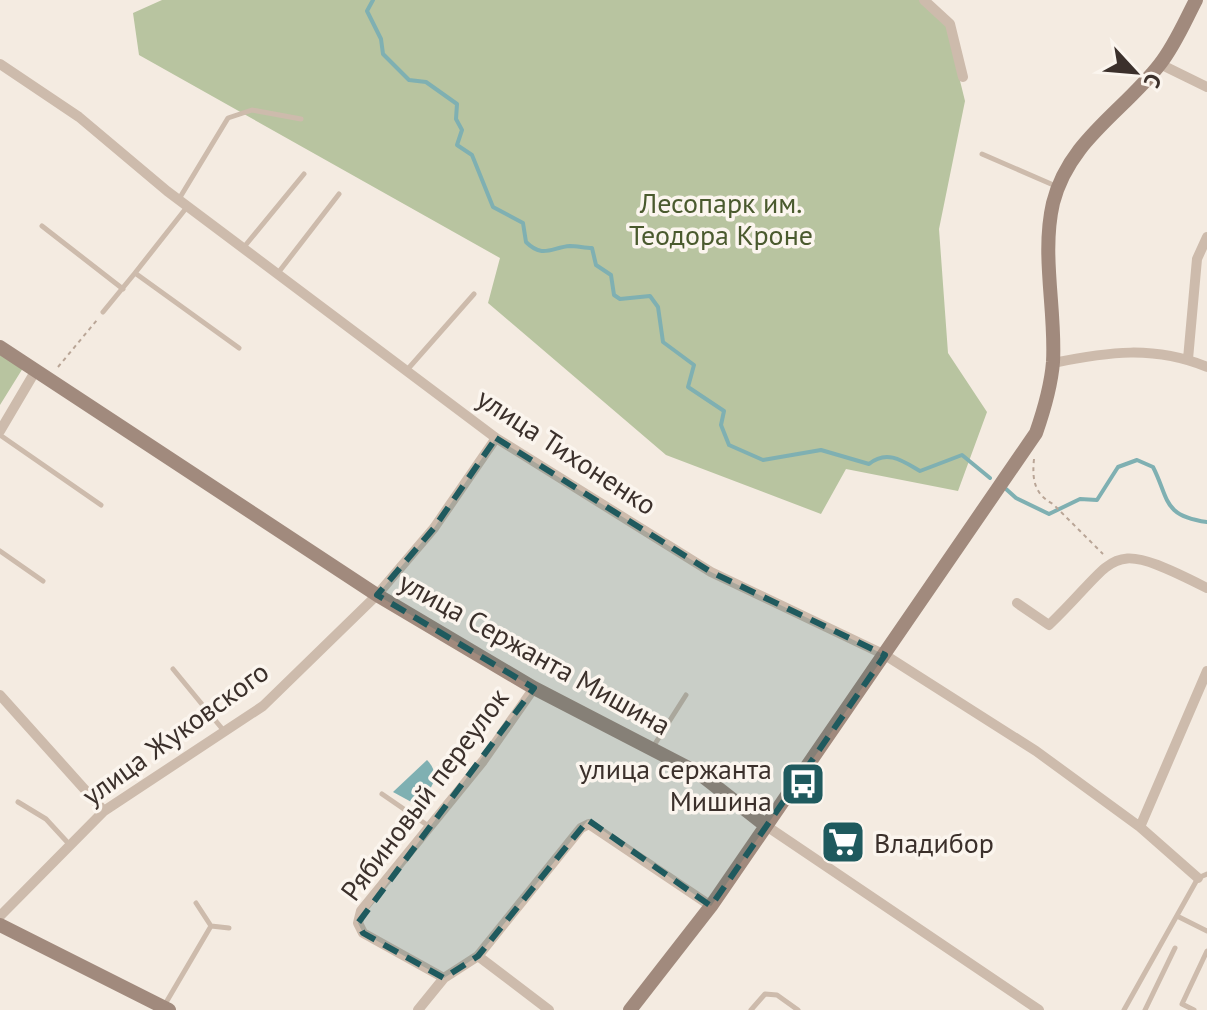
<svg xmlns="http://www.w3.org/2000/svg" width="1207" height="1010" font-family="'PT Sans',sans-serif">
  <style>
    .green { fill: #b8c4a0 }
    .water { fill: #7fb0b2 }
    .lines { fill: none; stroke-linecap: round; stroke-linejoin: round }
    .stream { stroke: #7fb0b2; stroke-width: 4 }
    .path { stroke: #b9a596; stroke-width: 2; stroke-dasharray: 4 4; stroke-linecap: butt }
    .lane { stroke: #cdbbac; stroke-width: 5 }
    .street { stroke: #cdbbac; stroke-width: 10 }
    .secondary { stroke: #a18a7d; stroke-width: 14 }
    .marked { fill: #1f5a5e; fill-opacity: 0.2; stroke: #1f5a5e; stroke-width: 6; stroke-dasharray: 16 10; stroke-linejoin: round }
    .labels { text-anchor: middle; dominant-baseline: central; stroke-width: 7; stroke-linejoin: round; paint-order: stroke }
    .park-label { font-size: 28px; fill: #4a5a2e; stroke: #fbf5ee }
    .street-label { font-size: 28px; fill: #3b302b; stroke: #fbf5ee }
    .poi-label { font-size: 28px; fill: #3b302b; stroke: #fbf5ee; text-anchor: end }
  </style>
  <rect width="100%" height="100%" fill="#f4ebe1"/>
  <path class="green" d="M162,0H921L945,20L965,101L939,229L948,353L987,412L958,491L846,469L821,514L666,455L488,303L500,258L139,55L133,13Z
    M0,354L23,368L0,405Z"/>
  <path class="water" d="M427,760C443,776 430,793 415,804L393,792Z"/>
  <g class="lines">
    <path class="stream" d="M373,0L367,11L381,39L383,54L409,80L426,82L457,104L456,119L462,130L457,145L472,155L493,207L523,223L526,242C543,259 552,247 570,246C577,246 585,248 592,248L596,265L611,275L614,295L620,299L650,296L658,307L663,342L694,365L688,387L724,411L721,425L729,445L763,460L821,450L869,464C887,449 903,461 920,471L962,455L990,478
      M1006,489L1016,498L1049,514L1080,499L1097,500L1118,467L1137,460L1153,467C1169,498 1162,516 1207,522"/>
    <path class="path" d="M58,367L97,320
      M1034,459C1032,479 1034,494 1053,504L1103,554"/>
    <path class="lane" d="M982,154L1058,187
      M179,199L228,118L252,110L301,119
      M187,207L135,273L239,348
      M42,226L123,289
      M244,247L304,174
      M278,273L339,194
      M103,312L135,273
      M407,370L474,294
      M0,435L101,505
      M0,551L43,581
      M173,669L224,731
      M653,747L686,695
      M382,794L430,827
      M18,802L46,819L69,844
      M196,903L211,926
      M1177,916L1207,931
      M164,1006L211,926L229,928
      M751,1010L765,994L777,995L798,1010
      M1124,1010L1198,878L1207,874
      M1145,1010L1175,948
      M1194,1010L1182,1004L1207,951"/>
    <path class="street" d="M924,0L950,24L963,77
      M0,64L79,117L167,191L496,438L711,572L885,655L1036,751L1140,827L1198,878
      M1160,64L1207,87
      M1188,359L1197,259L1207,237
      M1053,363C1107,352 1154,345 1207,367
      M0,431L36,370
      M1017,603L1049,625C1122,555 1104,536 1207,588
      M0,695L104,811
      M765,825L1039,1010
      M1140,827L1207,671
      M0,916L104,811L263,706L377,595L434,528L496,438
      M478,956L549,1010
      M444,978L363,933L358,923L361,911L483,761L534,688
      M418,1010L444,978L478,956L581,828L589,824L711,906"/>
    <path class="secondary" d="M0,347L377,595L534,688L700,774L765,825
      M0,925L169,1010
      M630,1010L711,906L1036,433C1044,410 1051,387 1053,362C1056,310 1041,255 1053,203C1069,140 1123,112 1160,64C1175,45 1185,21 1196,0"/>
  </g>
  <path class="marked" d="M496,438L711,572L885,655L711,906L588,820L478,956L444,978L363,933L358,923L534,688L377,595L434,528Z"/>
  <defs>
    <g id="bus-square" transform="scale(2.3)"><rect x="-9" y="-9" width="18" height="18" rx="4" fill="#1f5a5e" stroke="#fbf5ee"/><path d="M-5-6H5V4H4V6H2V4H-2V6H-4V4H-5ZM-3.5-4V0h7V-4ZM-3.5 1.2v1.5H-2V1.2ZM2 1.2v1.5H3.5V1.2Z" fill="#fff"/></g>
    <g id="supermarket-square" transform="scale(2.3)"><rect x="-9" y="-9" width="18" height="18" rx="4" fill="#1f5a5e" stroke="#fbf5ee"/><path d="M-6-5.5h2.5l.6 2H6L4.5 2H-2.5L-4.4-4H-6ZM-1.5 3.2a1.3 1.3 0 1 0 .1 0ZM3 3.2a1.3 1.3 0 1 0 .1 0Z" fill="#fff"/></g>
  </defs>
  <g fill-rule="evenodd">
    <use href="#bus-square" x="803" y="784"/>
    <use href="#supermarket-square" x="843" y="842"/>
  </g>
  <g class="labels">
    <g class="park-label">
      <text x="721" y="202">Лесопарк им.<tspan x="721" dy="32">Теодора Кроне</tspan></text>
    </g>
    <g class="street-label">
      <text transform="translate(567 451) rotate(33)">улица Тихоненко</text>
      <text transform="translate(535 653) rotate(29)">улица Сержанта Мишина</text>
      <text transform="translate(175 733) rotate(-36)">улица Жуковского</text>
      <text transform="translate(424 794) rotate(-53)">Рябиновый переулок</text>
    </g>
    <g class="poi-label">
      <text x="772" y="768">улица cержанта<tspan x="772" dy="32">Мишина</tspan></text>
      <text x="874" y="842" text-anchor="start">Владибор</text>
    </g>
  </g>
  <g transform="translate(1135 72) rotate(116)" stroke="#fbf5ee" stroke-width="6" paint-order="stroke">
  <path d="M0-6L14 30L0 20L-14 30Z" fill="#3b302b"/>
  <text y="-12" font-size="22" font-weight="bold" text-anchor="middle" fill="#3b302b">С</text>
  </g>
</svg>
